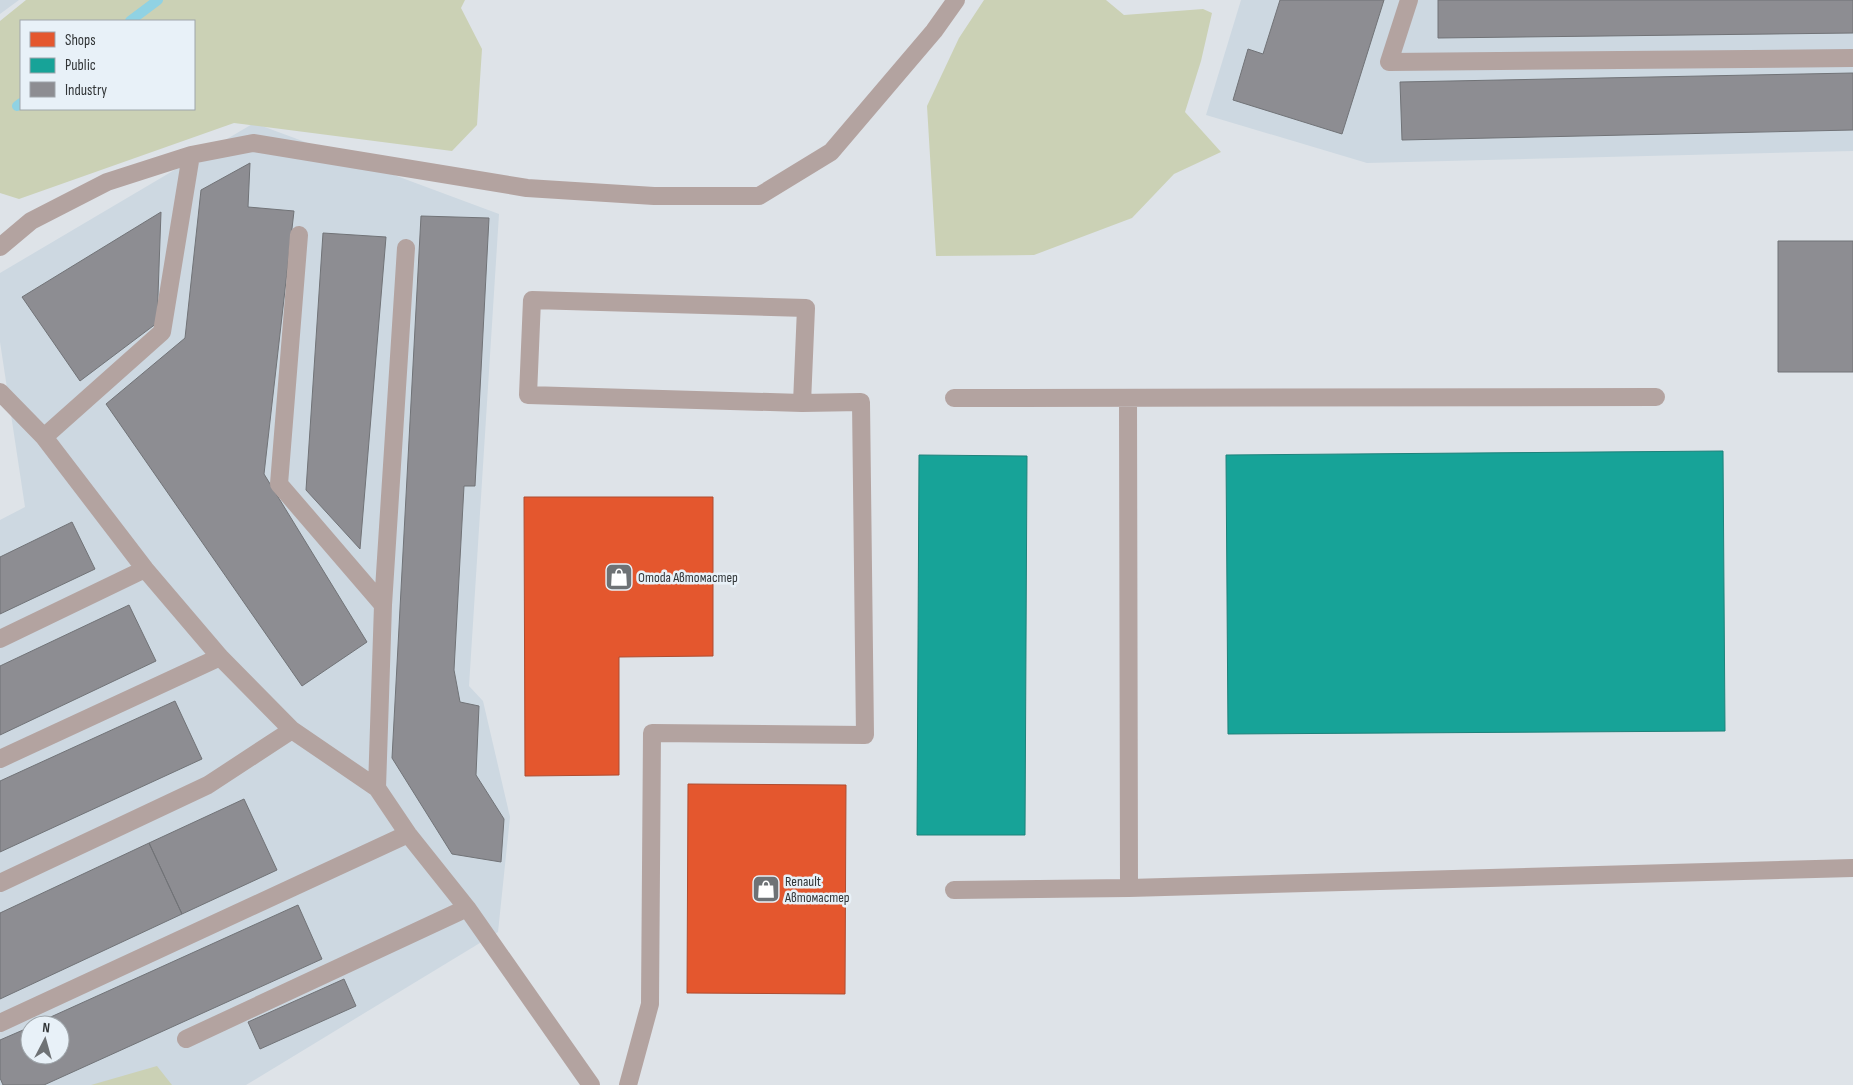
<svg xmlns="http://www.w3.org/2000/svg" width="1853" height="1085" font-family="'Sofia Sans Condensed',sans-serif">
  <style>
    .built { fill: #cdd8e1; fill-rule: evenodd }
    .green { fill: #cbd1b5; fill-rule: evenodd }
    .shops { fill: #e4572e; stroke: #ae4d31 }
    .public { fill: #17a398; stroke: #1f827b }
    .industry { fill: #8d8d92; stroke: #717377 }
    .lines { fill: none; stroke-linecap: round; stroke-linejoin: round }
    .stream { stroke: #90d2e3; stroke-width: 10 }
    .service { stroke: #b3a3a0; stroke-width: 18 }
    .labels { text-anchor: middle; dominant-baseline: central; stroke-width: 5; stroke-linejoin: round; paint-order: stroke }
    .poi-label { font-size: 14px; fill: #313537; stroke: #e8f1f8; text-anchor: start }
  </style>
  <rect width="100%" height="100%" fill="#dee3e8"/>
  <path class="built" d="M0,0H19L0,14Z
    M1241,0H1853V151L1367,163L1206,115Z
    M254,123L499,214L469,686L483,701L510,817L498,932L246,1085H0V520L25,507L0,342V273ZM30,1025H60V1055H30Z"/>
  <path class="green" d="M26,0H465L461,8L482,49L477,125L452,151L234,123L19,199L0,193V21ZM21,21H194V109H21Z
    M984,0H1106L1124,15L1203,9L1212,13L1201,61L1185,112L1221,152L1174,174L1132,218L1034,255L936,256L927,106L959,38Z
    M157,1066L172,1085H91Z"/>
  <path class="shops" d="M524,497H713V656L619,657V775L525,776Z
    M688,784L846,785L845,994L687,993Z"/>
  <path class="public" d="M1723,451L1725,731L1228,734L1226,455Z
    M919,455L1027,456L1025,835H917Z"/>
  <path class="industry" d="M1280,0H1384L1342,134L1233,100L1248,49L1263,54Z
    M1438,0H1853V33L1438,38Z
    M1853,73V130L1402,140L1400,82Z
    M250,163L248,207L294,211L264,474L367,642L302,686L106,404L185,338L201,190Z
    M161,212L157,323L80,381L22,297Z
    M421,216L489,218L475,486H464L454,670L460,702L479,706L476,775L504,819L501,862L452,854L392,758Z
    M323,233L386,237L360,549L306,490Z
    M1778,241H1853V372H1778Z
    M72,522L95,569L0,614V557Z
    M129,605L156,661L0,735V666Z
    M175,701L202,759L0,852V781Z
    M244,799L277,870L182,914L149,843Z
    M149,843L182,914L0,999V913Z
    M298,905L322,959L44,1085H3L0,1078V1040L30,1027V1055H60V1025H33Z
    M344,979L356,1006L260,1049L248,1022Z"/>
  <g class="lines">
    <path class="stream" d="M130,21L158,0
      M17,106L21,103"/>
    <path class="service" d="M1409,0L1389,62L1853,58
      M299,235L279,484L383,605
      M0,247L31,221L107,182L191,155L253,143L527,188L654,196H759L831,152L934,31L956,0
      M0,392L44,437L145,569L220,657L292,730L377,788L408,834L467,908L591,1085
      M954,398L1656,397
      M1128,398L1129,888
      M44,437L162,332L191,155
      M0,639L145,569
      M0,759L220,657
      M377,788L383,605L406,248
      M0,883L208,785L292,730
      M954,890L1129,888L1853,868
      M0,1023L408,834
      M186,1039L467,908
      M628,1085L650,1004L652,733L865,735L861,402L802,403L528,395L532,300L806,308L802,403"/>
  </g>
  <defs>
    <g id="shop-square" transform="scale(1.4375)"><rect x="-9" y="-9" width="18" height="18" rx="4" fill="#6e7275" stroke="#e8f1f8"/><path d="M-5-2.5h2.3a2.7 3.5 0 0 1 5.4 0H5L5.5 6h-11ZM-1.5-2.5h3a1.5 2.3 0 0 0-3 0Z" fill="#fff"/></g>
  </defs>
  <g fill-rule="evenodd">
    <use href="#shop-square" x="619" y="577"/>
    <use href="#shop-square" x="766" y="889"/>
  </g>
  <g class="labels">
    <g class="poi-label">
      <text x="638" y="577">Omoda Автомастер</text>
      <text x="785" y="881">Renault<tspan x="785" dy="16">Автомастер</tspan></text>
    </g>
  </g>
  <rect x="20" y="20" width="175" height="90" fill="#e8f1f8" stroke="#9fa6ab"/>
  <rect x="30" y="32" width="25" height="15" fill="#e4572e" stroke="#9fa6ab"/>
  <text x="65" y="45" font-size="15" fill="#313537">Shops</text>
  <rect x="30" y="58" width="25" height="15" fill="#17a398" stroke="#9fa6ab"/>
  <text x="65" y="70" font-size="15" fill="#313537">Public</text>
  <rect x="30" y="82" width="25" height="15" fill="#8d8d92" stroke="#9fa6ab"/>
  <text x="65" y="95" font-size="15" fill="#313537">Industry</text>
  <g transform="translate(45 1040) rotate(6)"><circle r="24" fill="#e8f1f8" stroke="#9fa6ab"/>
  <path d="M0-4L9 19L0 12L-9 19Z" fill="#6e7275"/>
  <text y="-8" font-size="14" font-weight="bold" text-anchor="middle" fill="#313537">N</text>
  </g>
</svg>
